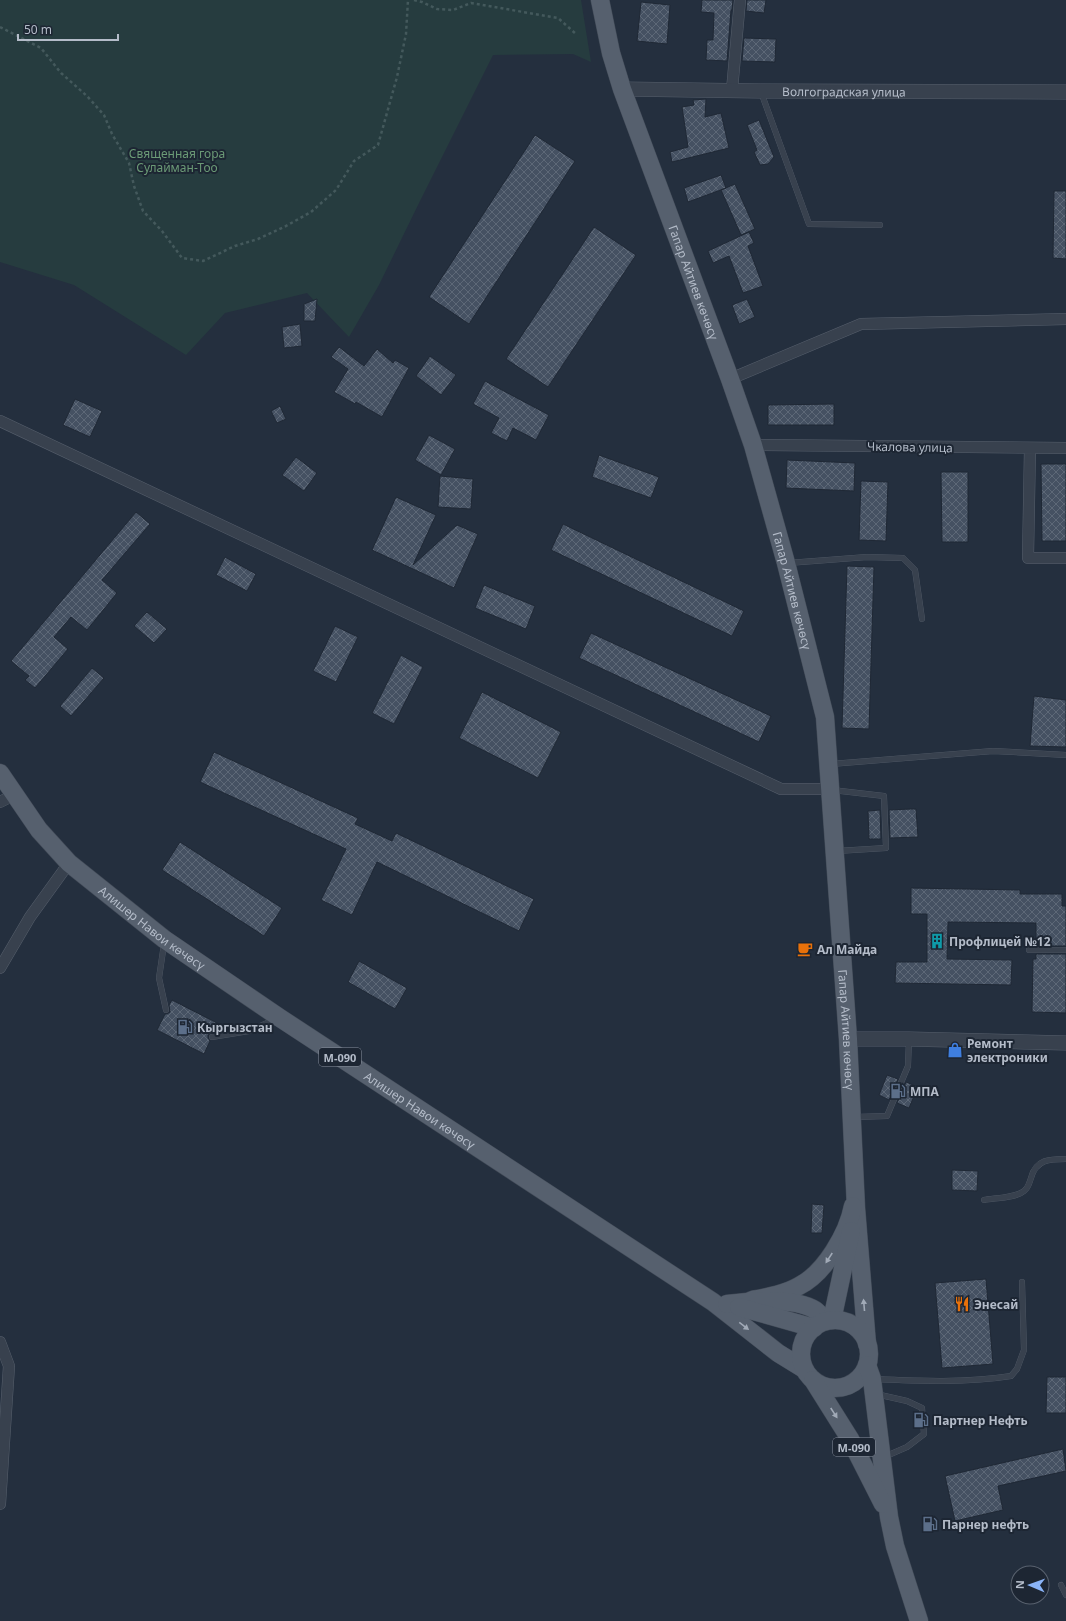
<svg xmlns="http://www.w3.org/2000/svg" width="1066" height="1621" font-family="'Noto Sans',sans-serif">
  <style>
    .park { fill: #263c3f }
    .building { fill: url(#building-cross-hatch); stroke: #1f2835 }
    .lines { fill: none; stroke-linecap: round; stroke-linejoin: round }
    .service-casing { stroke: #565f6c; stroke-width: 6 }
    .minor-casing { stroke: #565f6c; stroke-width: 12 }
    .tertiary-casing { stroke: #565f6c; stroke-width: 15 }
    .primary-casing { stroke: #414a57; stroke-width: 19 }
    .path { stroke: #44595c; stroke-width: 2.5; stroke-dasharray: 3 3; stroke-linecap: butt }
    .service { stroke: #38414e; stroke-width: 5.5 }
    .minor { stroke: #38414e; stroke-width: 11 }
    .tertiary { stroke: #38414e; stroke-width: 14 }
    .primary { stroke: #56606e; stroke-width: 18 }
    .oneway { fill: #a1aab7 }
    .labels { text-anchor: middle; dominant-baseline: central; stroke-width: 4; stroke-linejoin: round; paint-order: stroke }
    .shield { fill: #1d2633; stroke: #878f9c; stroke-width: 1 }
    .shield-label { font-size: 11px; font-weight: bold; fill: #b4bcc9 }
    .street-label { font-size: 12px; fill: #b4bcc9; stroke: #1d2633 }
    .park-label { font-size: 12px; fill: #6b9a76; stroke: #1d2633 }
    .poi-label { font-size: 12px; font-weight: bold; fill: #b4bcc9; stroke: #1d2633; text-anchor: start }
  </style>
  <defs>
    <pattern id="building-cross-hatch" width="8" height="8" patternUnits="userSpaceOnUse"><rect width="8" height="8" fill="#455162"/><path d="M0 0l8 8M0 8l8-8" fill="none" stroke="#5d6877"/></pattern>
  </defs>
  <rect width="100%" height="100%" fill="#242f3e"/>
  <path class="park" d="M0,0H581L591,62L573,54L493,55L420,201L379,285L349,337L307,293L225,313L186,355L74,285L0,262Z"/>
  <path class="building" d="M702,0H733L732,10H731L727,61L706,60L707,40H713L714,13L701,12Z
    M747,0H766L764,13L746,11Z
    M641,2L670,5L667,44L637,41Z
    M744,38L776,39L775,62L742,61Z
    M706,99L705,117L721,113L729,148L672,162L670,152L688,147L682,107L694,105L693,100Z
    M759,120L774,157L768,164L760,165L754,152L757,150L747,125Z
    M535,135L575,161L469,324L429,297Z
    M721,175L726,188L688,202L684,188Z
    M735,184L755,229L741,235L721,190Z
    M1054,191H1066V259L1053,258Z
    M594,227L636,255L548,387L506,359Z
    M749,232L754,243L748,246L763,286L743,293L729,256L713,263L708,251Z
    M317,299L315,321H304V304Z
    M747,299L755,317L739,324L732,305Z
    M300,324L302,346L284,348L282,327Z
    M339,347L364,366L377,349L393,363L395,360L409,368L382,417L356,402L355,404L334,392L348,369L331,357Z
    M430,356L456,375L441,395L416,376Z
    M485,381L549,415L536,440L513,428L507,441L491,433L499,418L473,404Z
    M75,399L102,411L90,437L63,425Z
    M834,404V425H768V405Z
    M280,406L286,419L277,423L271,411Z
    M429,435L455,449L441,475L415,460Z
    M599,455L659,477L651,498L592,477Z
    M296,457L317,473L304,491L282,475Z
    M787,460L855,463L854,491L786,488Z
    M1041,464H1066V541H1042Z
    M941,472H968V542H942Z
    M440,476L473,479L471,509L438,507Z
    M861,481L888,482L886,541L859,540Z
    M396,497L436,515L413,565L457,525L478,534L454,588L372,550Z
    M136,512L150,524L102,580L117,593L87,630L71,617L54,637L68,649L35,688L25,680L29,676L11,661Z
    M563,524L744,611L732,636L551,550Z
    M225,557L256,574L247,591L216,575Z
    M847,566L874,567L869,729L842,728Z
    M484,585L535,606L526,629L475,608Z
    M147,612L167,629L154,643L134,626Z
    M335,626L358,637L336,682L313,671Z
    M591,633L771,716L759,742L579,658Z
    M401,655L423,667L394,724L372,713Z
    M92,668L104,678L71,716L60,706Z
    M482,692L561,732L538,778L459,738Z
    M1034,696L1066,700V747L1030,746Z
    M214,752L358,818L355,824L392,841L396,833L534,899L519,931L377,862L352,915L321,900L346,849L200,782Z
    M910,809H916L918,837L890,838L889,810Z
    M880,810L881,839H869L868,811Z
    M180,842L282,908L264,936L162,870Z
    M911,888L1020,890V894H1062V906H1066V946H1036V923L948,922L947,959L1012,960L1011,985L895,983L896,962H927V914H911Z
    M1036,954H1066V1013L1032,1012L1033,959H1036Z
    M359,961L407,988L395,1009L348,982Z
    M172,1000L219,1024L214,1032L208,1035V1038L210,1041L204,1054L157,1030L165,1014H167L170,1012L169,1005Z
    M887,1075L898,1079L889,1100L879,1095Z
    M906,1082L918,1087L909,1108L897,1103Z
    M952,1170L978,1171L977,1191L952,1190Z
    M812,1204L824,1205L822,1233H811Z
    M986,1279L993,1364L942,1368L935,1283Z
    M1047,1377H1066V1413H1046Z
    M1063,1449L1066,1471L998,1486L1003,1510L955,1521L945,1476Z"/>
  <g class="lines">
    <g class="service-casing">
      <path id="service" d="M761,92L809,224L880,225
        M788,563L867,557L903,558L915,570L922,619
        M831,764L993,751L1066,755
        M832,790L884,796L886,848L837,851
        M164,944L159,978L166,1010
        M1029,950H1066
        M212,1037L249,1031L276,1019
        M855,1117L887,1116L908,1066L909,1039
        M984,1200C994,1198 1016,1198 1024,1191C1029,1187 1029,1183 1031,1178C1036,1159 1050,1159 1066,1159
        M874,1379C919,1381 967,1383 1011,1376L1017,1369L1024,1350L1022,1282
        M876,1394L907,1401L922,1408L924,1434L907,1447L884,1457
        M1061,1585L1066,1595"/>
    </g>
    <g class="minor-casing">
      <path id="minor" d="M732,90L740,0
        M730,379L861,324L1066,319
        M0,421L781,789H831
        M753,445L1066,448
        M1030,448L1028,558H1066
        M0,802L14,795
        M0,968L30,917L69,863
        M0,1342L9,1366L0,1504"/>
    </g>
    <g class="tertiary-casing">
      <g id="tertiary">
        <path id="s1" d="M622,89L761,91L1066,92"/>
        <path d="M848,1039H909L1066,1043"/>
      </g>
    </g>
    <g class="primary-casing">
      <g id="primary">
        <path id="s2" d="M600,0L611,53L622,89L730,379L753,445L786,563L825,717L848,1039L856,1208L867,1344"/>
        <path id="s3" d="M0,773L39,830L69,863L164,939L280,1018L713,1302L778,1353L804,1369"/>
        <path d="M752,1300C768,1297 785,1294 799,1286C825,1273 848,1233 853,1206"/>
        <path d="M727,1304C750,1301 795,1297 815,1310C819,1313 823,1318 826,1321"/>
        <path d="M739,1307L814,1328"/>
        <path d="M832,1320L851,1231"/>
        <circle cx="835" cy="1354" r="34"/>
        <path d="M867,1365L872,1379L889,1517L895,1546L919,1621"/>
        <path d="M813,1380L850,1439L883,1504"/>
      </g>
    </g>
    <path class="path" d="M414,0L422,2L437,9L453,10L471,3L558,18L576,34
      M0,27L41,48L61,73L87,96L104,115L112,134L129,163L134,186L143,211L162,231L182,258L203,261L235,246L258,239L286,226L311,212L336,190L354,161L378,145L397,77L406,34L408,0"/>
    <use href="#service" class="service"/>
    <use href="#minor" class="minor"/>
    <use href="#tertiary" class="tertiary"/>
    <use href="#primary" class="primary"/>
  </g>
  <defs><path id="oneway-solid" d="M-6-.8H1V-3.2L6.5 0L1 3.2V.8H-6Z"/></defs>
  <g class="oneway">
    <use href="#oneway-solid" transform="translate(829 1258) rotate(123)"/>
    <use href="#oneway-solid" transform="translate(864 1305) rotate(-95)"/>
    <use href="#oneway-solid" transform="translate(744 1326) rotate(38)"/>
    <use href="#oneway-solid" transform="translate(834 1413) rotate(57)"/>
  </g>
  <defs>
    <g id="building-bare" transform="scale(1.2)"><path d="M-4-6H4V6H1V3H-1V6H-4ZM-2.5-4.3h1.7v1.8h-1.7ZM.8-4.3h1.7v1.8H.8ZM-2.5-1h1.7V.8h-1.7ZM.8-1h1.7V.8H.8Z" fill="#0f9aa8" stroke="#1d2633" stroke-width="2.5" paint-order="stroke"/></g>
    <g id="cafe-bare" transform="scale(1.2)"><path d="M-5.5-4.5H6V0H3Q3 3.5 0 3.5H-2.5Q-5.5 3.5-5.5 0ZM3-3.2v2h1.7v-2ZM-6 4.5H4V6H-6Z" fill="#e8710a" stroke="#1d2633" stroke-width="2.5" paint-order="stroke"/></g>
    <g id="fuel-bare" transform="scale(1.2)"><path d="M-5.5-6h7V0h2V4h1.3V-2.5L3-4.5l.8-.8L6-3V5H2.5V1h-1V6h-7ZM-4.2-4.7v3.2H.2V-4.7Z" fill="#5c6f8a" stroke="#1d2633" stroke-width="2.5" paint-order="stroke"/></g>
    <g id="shop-bare" transform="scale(1.2)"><path d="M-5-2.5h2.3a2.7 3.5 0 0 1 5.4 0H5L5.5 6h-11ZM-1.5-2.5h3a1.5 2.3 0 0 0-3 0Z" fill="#3f7fe0" stroke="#1d2633" stroke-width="2.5" paint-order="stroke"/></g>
    <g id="restaurant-bare" transform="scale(1.2)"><path d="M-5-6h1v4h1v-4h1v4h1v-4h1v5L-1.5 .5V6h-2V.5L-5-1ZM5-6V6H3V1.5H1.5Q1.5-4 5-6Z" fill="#e8710a" stroke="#1d2633" stroke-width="2.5" paint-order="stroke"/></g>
  </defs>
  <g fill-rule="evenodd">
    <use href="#building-bare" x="937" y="941"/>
    <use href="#cafe-bare" x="805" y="949"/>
    <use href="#fuel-bare" x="185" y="1027"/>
    <use href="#shop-bare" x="955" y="1050"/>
    <use href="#fuel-bare" x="898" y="1091"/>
    <use href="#restaurant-bare" x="962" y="1304"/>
    <use href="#fuel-bare" x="921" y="1420"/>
    <use href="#fuel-bare" x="930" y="1524"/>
  </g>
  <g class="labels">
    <g class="shield">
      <rect x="319" y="1048" width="42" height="18" rx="3"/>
      <rect x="833" y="1438" width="42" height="18" rx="3"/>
    </g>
    <g class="shield-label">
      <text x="340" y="1057">М-090</text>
      <text x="854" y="1447">М-090</text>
    </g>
    <g class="street-label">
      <text stroke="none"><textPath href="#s1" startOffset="222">Волгоградская улица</textPath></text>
      <text stroke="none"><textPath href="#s2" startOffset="298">Гапар Айтиев көчөсү</textPath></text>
      <text transform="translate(910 447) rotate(1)">Чкалова улица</text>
      <text stroke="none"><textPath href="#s2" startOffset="622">Гапар Айтиев көчөсү</textPath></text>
      <text stroke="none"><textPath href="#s3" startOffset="219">Алишер Навои көчөсү</textPath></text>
      <text stroke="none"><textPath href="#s2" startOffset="1066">Гапар Айтиев көчөсү</textPath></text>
      <text stroke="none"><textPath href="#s3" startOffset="543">Алишер Навои көчөсү</textPath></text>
    </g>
    <g class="park-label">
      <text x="177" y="153">Священная гора<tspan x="177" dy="14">Сулайман-Тоо</tspan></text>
    </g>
    <g class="poi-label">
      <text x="949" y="941">Профлицей №12</text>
      <text x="817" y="949">Ал Майда</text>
      <text x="197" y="1027">Кыргызстан</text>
      <text x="967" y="1043">Ремонт<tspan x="967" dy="14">электроники</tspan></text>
      <text x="910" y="1091">МПА</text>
      <text x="974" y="1304">Энесай</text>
      <text x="933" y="1420">Партнер Нефть</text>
      <text x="942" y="1524">Парнер нефть</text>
    </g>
  </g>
  <g transform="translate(1030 1585) rotate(272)"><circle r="19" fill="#1d2633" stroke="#59626f"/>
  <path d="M0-3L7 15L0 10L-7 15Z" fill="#8ab4f8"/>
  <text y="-6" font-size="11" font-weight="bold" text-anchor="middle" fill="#b4bcc9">N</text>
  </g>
  <path d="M18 34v6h100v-6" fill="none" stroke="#b4bcc9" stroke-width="2"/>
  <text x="24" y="34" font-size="12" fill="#b4bcc9" stroke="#1d2633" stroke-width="3" paint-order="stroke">50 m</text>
</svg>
